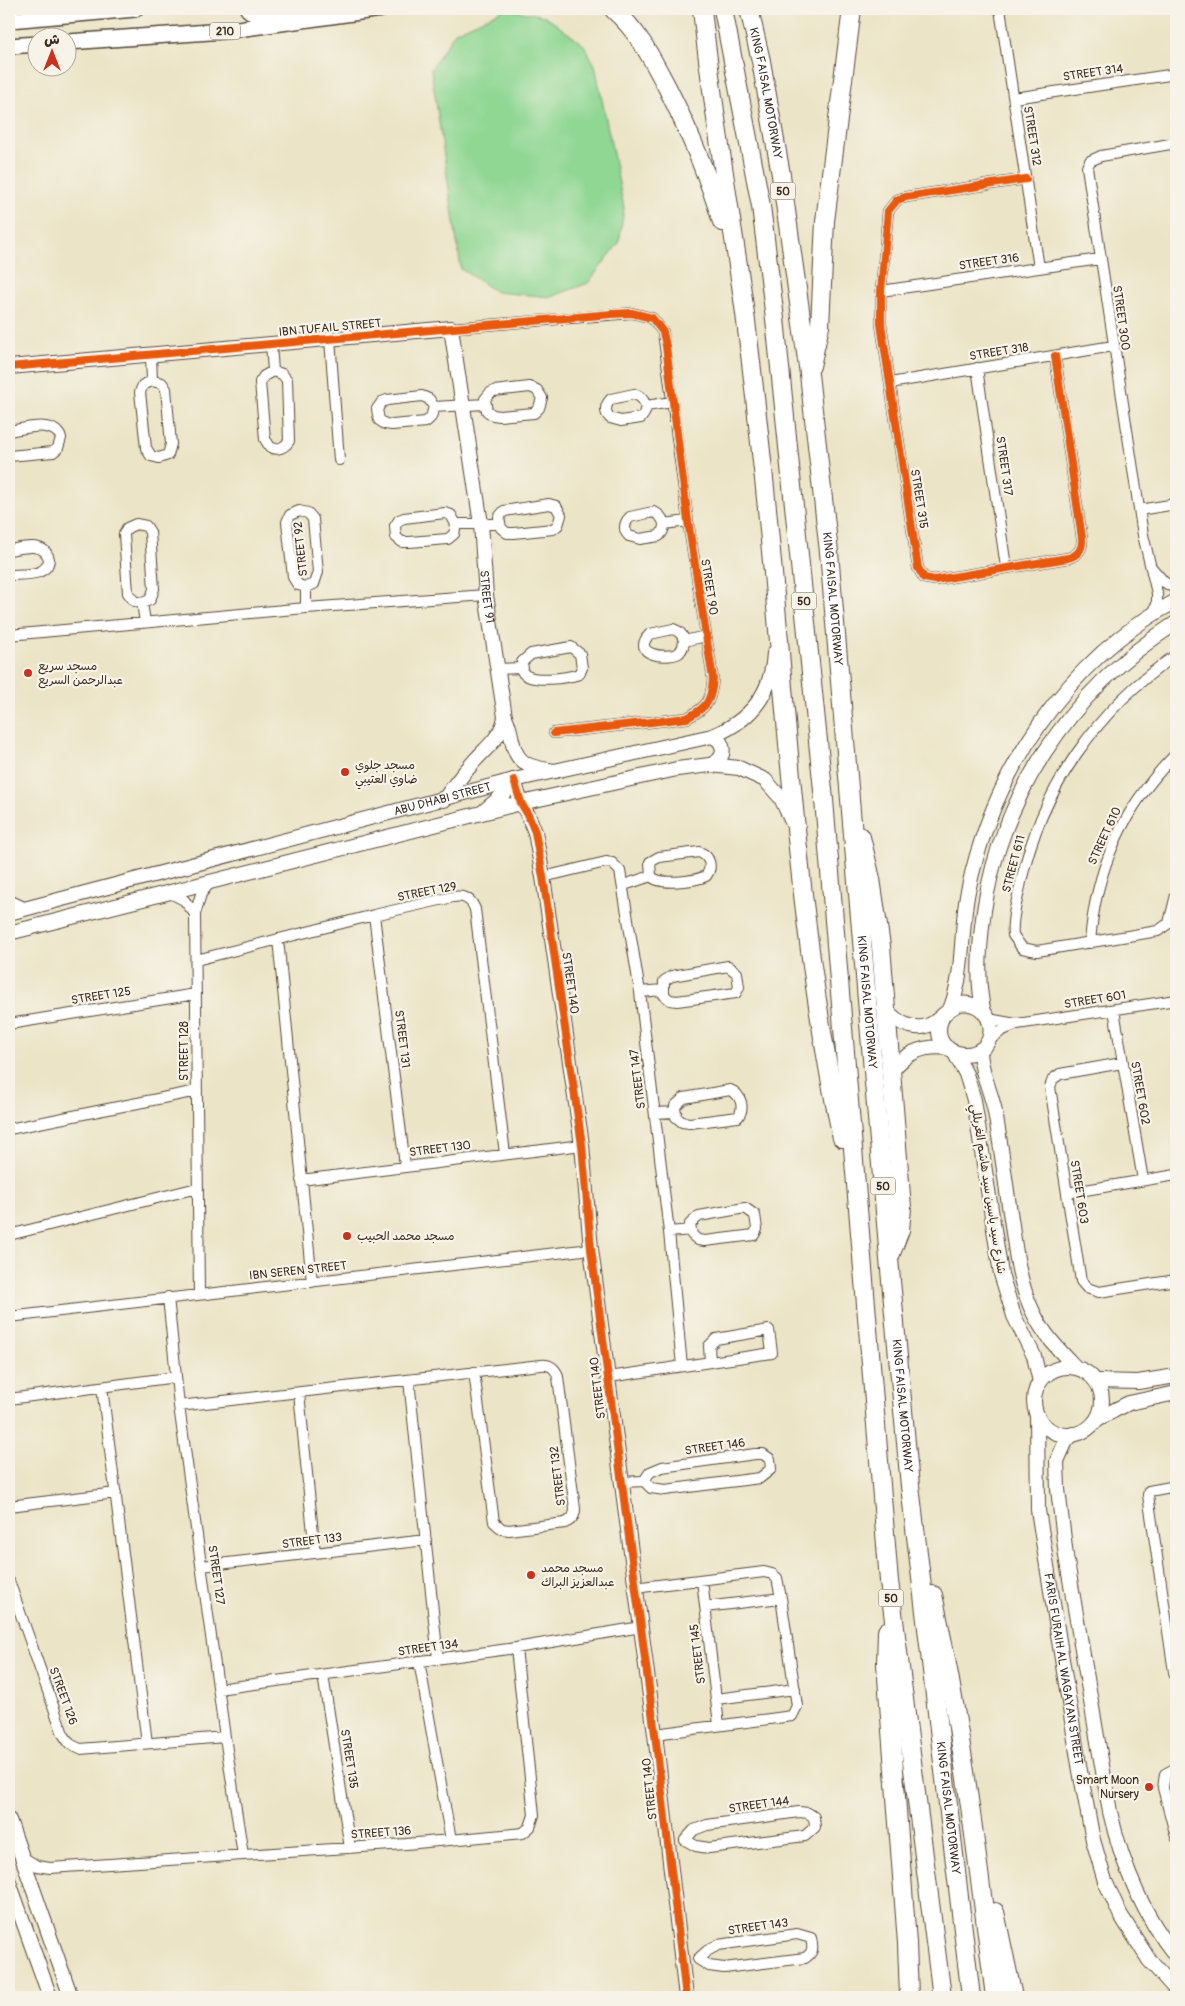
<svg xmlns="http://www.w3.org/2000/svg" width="1185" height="2006" font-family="Pangolin,'Playpen Sans Arabic',sans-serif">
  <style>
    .green { fill: #8fd793; stroke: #658058 }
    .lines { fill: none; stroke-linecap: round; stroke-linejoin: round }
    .street-casing { stroke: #554637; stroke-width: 12 }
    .secondary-casing { stroke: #554637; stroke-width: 16 }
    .primary-casing { stroke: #554637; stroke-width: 18 }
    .highway-casing { stroke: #554637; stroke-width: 20 }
    .street { stroke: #fff; stroke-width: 10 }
    .secondary { stroke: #fff; stroke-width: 14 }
    .primary { stroke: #fff; stroke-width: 15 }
    .highway { stroke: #fff; stroke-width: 18 }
    .cycleway-casing { stroke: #f7f3e8; stroke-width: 11 }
    .cycleway { stroke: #e8590c; stroke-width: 8 }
    .poi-dot { fill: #c8321e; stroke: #f7f3e8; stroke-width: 2 }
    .labels { text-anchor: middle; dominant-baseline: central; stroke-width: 4.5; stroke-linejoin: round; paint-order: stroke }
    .shield { fill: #f7f3e8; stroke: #73665b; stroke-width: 1 }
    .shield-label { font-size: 11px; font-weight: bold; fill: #3b2a1e }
    .street-label { font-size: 12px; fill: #3b2a1e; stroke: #f7f3e8 }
    .poi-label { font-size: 12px; fill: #3b2a1e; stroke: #f7f3e8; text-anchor: start }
  </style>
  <rect width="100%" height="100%" fill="#f7f3e8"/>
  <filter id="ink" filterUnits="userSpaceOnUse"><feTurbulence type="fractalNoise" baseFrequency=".02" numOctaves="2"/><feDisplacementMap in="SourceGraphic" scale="10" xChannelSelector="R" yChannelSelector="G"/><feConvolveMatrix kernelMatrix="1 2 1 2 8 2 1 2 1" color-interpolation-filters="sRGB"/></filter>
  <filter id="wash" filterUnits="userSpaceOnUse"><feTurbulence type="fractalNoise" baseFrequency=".0096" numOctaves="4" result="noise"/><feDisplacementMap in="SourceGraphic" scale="20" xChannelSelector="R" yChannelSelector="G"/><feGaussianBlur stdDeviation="1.12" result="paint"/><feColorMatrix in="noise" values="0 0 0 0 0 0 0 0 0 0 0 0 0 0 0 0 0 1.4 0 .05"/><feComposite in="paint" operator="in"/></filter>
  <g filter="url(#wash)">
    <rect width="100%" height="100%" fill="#ebe4c6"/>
    <path class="green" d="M505,9L545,16L584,45L595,65L624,208L619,243L588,283L551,297L496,292L461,269L431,69L455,32Z"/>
  </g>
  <g filter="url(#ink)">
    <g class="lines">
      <g class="street-casing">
        <path id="street" d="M1000,9L1039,268
          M1014,98L1176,74
          M1026,179L906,197L897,200L888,211L881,291V324L918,568L924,578L935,580L1068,558C1078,555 1083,549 1082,538L1055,356
          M881,291L1100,259
          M451,328L632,313L652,318L663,332L688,521L713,679C711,702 707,707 687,718L554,733
          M330,339L339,460
          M271,344L273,371
          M151,355L152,381
          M977,368L1006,567
          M273,371L282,374L287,380L289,441C284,448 277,451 270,447L265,439L260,382L264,376Z
          M152,381L162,383L166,389L171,444L168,455L159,458L151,456L146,448L140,392L143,385Z
          M890,383L1113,346
          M530,387L537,390L542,398L539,408L534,413L500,416L493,415L487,411L485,399L490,393L494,391Z
          M634,394C646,398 649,409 641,418L621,421L610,418C604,412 605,405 611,399Z
          M422,396L429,399L434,407L431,417L426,422L392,425L385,424L379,420L377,409L382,402L387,400Z
          M646,406L672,402
          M434,407L485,404
          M9,431C24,429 54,419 61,438L58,448L53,452L9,456
          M549,504L556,506L561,515L558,525L553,529L514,533H507L501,528L499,517L504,511Z
          M1139,510L1176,504
          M299,511L308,513L313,519L318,572L314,584L306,587L298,585L293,577L287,522L290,515Z
          M653,512C664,516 668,527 659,536L640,539L629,536C623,530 624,523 630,517Z
          M445,513L451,515L456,524L454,534L448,539L409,542H402L396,537L395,526L399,520L404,518Z
          M136,524L146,526L150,532L154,589L150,600L142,603L134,601L128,593L124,534L127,528Z
          M456,524H499
          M664,524L688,521
          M9,550C23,548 44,541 49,559C48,577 23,574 9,575
          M1151,567L1164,582L1176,589
          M306,587V608
          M142,603L145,622
          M1153,614L1157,604V593L1143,535L1087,167L1090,161L1101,156L1176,143
          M673,629C685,633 687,644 679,653C665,660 630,654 650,634Z
          M9,635L306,608L486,595
          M684,641L706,636
          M571,647L580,654L582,668L579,674C567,678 532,683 523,673L522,662L531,654Z
          M1176,655C1098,708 1041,789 1021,882C1018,898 1011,918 1013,935L1022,948L1037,951L1158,931L1169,923L1176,895
          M497,669L523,668
          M699,852C710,856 713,867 706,876C695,881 659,886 651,876L650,862L659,857Z
          M543,877L606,862L612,863L620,871L640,992L669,1232L682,1366
          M624,885L651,876
          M168,892L184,900L195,914
          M9,900L26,908
          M374,915L405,1166
          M278,939L312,1282
          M1090,943C1095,870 1124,806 1176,754
          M196,960L374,915L453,897C464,895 471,899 475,909L505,1154
          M728,966L737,973L739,987L736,993L677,1001L670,1000L664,995V981L672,976Z
          M640,992L663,990
          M1114,1010L1143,1180
          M988,1019L1016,1024
          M9,1024L196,994
          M987,1042L1001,1031L1017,1024L1176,1000
          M1122,1063L1060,1074L1053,1079L1050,1087L1081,1281L1087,1288L1099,1292L1176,1280
          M730,1090C741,1094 745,1108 738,1117L690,1123L682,1122L676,1117L675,1106L684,1098Z
          M655,1113L676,1112
          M9,1129L197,1091
          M301,1180L582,1145
          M1067,1193L1176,1175
          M745,1208L755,1215L757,1229L754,1235L705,1241L698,1240L692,1235L690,1224L699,1216Z
          M669,1232L691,1230
          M9,1235L197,1188
          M199,1294L195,914L201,894L211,881
          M168,1297L179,1406L225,1737L243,1855
          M9,1317L591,1249
          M609,1377L772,1353L769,1330L716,1339L709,1346L710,1362
          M409,1380L438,1659
          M102,1387L147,1743
          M299,1393L315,1553
          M9,1399L176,1377
          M179,1406C300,1392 420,1378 541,1365C549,1364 556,1368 558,1377L575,1509C575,1516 572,1520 565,1523L509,1530L502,1529L494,1522L474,1372
          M755,1454H763L770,1459L771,1469L760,1478L665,1490L651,1488L644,1481L650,1472L662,1467Z
          M621,1482L644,1481
          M1176,1486L1149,1491L1148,1495L1174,1672L1176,1677
          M9,1506L116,1493
          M202,1566L426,1540
          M702,1580L719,1725
          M9,1581L63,1734L70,1744L80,1749L225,1737
          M634,1588L764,1572L772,1574L777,1578L781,1598L797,1706L792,1716L655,1734
          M705,1607L781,1598
          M419,1661L451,1840
          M323,1675L350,1848
          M218,1689L516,1648L641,1627
          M716,1699L795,1689
          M1176,1768L1165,1774L1163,1788L1176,1837
          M799,1812L808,1813L814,1817L815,1827L805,1836L709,1848L696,1846L685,1840L694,1830L707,1825Z
          M21,1856L37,1866L50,1868L406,1844L523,1833L530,1827L534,1815L516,1648
          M797,1934L811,1938C813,1948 814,1952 805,1958L724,1968L709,1966L698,1959L707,1951L718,1945Z"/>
      </g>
      <g class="secondary-casing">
        <g id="secondary">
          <path id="s1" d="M9,367L451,328L481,524L486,595L505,717C509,724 510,731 512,740C517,767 531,767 555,771"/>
          <path d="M710,765C726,760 727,742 712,736"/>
          <path d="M514,780L521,803L528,815L535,832L543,877L582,1145L591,1249L655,1734L686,1997"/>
          <path d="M444,800C452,788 461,776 471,765C484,749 502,738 505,717"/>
          <path d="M485,810L504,794L514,780"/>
          <path id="s2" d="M9,913L514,780L712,736C750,721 772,694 774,653"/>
          <path d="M9,933L521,803L677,769L710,765L739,768L765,780L781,798L793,824"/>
          <path d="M951,1007C965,970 960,929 968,891C993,772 1067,659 1176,601"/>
          <path d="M886,1009C898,1025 919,1034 936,1021C948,1012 956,999 973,1005C981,1007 988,1015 990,1024C998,1068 921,1062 943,1015"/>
          <path d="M984,1013C977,984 979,955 982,926C996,800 1070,690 1176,623"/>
          <path d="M980,1050C980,1072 991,1090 995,1112C1002,1150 1006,1188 1012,1225C1016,1255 1020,1287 1034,1314C1044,1335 1060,1351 1076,1368"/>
          <path d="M954,1052L966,1074L974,1100L1001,1274L1014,1316L1034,1356L1040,1382"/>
          <path d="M892,1071C906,1052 924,1045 948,1048"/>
          <circle cx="1068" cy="1401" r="34"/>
          <path d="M1096,1381L1138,1382L1176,1376"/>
          <path id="s3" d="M1037,1415L1038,1510L1080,1771L1093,1840L1105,1881L1120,1914L1149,1960L1176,1990"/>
          <path d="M1097,1419L1129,1403L1176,1393"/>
          <path d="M1073,1434L1066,1441L1057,1461L1058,1489L1066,1556L1110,1812C1122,1864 1142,1914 1176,1956"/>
          <path d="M9,1820L71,1997"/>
          <path d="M9,1882L50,1997"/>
        </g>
      </g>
      <g class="primary-casing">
        <path id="primary" d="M248,9L257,16L296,13
          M9,20L135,9
          M68,42L224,31L381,9
          M9,46L38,44"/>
      </g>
      <g class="highway-casing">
        <g id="highway">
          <path d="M613,9C639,32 651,57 667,87C689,131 708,175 722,222"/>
          <path d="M702,9C712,104 728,197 742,292C751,354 757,417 764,479C787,699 795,921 842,1138"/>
          <path d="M723,9L761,206L775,319L824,800L889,1581L942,1997"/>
          <path id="s4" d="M749,9L761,61L781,175L809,374L829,552L889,1259L910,1486L971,1997"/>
          <path d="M811,366L820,326L825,221L852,9"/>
          <path d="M861,837L871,879L881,946L902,1208L900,1230L890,1256"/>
          <path d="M933,1595C962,1728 978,1863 995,1997"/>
          <path d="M887,1631L886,1664L907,1943L909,1997"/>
          <path d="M995,1912L1013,1997"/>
        </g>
      </g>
      <use href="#street" class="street"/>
      <use href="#secondary" class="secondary"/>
      <use href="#primary" class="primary"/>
      <use href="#highway" class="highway"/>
      <g class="cycleway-casing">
        <path id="cycleway" d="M1026,179L906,197L897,200L888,211L881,291V324L918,568L924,578L935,580L1068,558C1078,555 1083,549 1082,538L1055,356
          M9,367L612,314L632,313L652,318L663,332L666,346L688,521L713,679C711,702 707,707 687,718L554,733
          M514,780L521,803L528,815L535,832L543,877L582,1145L591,1249L655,1734L686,1997"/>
      </g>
      <use href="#cycleway" class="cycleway"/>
    </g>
  </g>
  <g class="poi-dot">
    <circle cx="28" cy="673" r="5"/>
    <circle cx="345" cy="772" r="5"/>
    <circle cx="347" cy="1236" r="5"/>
    <circle cx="531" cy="1575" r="5"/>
    <circle cx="1149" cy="1787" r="5"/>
  </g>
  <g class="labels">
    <g class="shield">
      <rect x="210" y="22.5" width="30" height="17" rx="4"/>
      <rect x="770.5" y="182.5" width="25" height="17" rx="4"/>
      <rect x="791.5" y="592.5" width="25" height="17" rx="4"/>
      <rect x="870.5" y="1177.5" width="25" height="17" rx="4"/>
      <rect x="878.5" y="1589.5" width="25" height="17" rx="4"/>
    </g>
    <g class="shield-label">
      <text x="225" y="31">210</text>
      <text x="783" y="191">50</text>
      <text x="804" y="601">50</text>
      <text x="883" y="1186">50</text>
      <text x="891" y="1598">50</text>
    </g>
    <g class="street-label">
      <text transform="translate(1093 73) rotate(-8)">STREET 314</text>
      <text stroke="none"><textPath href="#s4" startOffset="86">KING FAISAL MOTORWAY</textPath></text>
      <text transform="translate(1032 136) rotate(81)">STREET 312</text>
      <text transform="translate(989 262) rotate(-8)">STREET 316</text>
      <text transform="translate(1121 318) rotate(82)">STREET 300</text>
      <text transform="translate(330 328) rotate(-5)">IBN TUFAIL STREET</text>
      <text transform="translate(999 352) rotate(-9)">STREET 318</text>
      <text transform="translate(1004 466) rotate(82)">STREET 317</text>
      <text transform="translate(919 499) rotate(81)">STREET 315</text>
      <text transform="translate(301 549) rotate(-96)">STREET 92</text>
      <text transform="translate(709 587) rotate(81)">STREET 90</text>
      <text stroke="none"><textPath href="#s1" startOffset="715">STREET 91</textPath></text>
      <text stroke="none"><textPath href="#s4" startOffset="596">KING FAISAL MOTORWAY</textPath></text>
      <text stroke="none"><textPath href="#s2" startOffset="448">ABU DHABI STREET</textPath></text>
      <text transform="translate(1105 836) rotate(-65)">STREET 610</text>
      <text transform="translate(1014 864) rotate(-75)">STREET 611</text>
      <text transform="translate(427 892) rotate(-11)">STREET 129</text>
      <text transform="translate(570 983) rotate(82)">STREET 140</text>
      <text transform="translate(101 996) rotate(-9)">STREET 125</text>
      <text transform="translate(1095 1000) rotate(-9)">STREET 601</text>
      <text stroke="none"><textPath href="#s4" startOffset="1001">KING FAISAL MOTORWAY</textPath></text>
      <text transform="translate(402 1039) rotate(83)">STREET 131</text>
      <text transform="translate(184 1051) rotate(-90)">STREET 128</text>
      <text transform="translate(638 1079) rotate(-97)">STREET 147</text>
      <text transform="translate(1140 1093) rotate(80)">STREET 602</text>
      <text transform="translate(440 1149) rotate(-7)">STREET 130</text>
      <text transform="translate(988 1189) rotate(81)">شارع سيد ياسين سيد هاشم الغربللي</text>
      <text transform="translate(1079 1192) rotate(81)">STREET 603</text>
      <text transform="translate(298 1271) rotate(-6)">IBN SEREN STREET</text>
      <text transform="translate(598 1388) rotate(-97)">STREET 140</text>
      <text stroke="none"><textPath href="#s4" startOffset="1406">KING FAISAL MOTORWAY</textPath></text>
      <text transform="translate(715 1447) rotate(-8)">STREET 146</text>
      <text transform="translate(558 1476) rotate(-97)">STREET 132</text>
      <text transform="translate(312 1541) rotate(-7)">STREET 133</text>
      <text transform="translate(216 1575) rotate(82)">STREET 127</text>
      <text transform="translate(428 1648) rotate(-8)">STREET 134</text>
      <text transform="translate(698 1654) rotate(-97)">STREET 145</text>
      <text stroke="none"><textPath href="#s3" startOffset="256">FARIS FURAIH AL WAGAYAN STREET</textPath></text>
      <text transform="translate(63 1696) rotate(70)">STREET 126</text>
      <text transform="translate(349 1759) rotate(81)">STREET 135</text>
      <text transform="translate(650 1789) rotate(-96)">STREET 140</text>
      <text transform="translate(759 1805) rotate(-8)">STREET 144</text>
      <text stroke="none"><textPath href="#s4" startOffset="1811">KING FAISAL MOTORWAY</textPath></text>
      <text transform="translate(381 1833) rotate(-4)">STREET 136</text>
      <text transform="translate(758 1927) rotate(-8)">STREET 143</text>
    </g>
    <g class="poi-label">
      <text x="38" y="666">مسجد سريع<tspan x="38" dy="14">عبدالرحمن السريع</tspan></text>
      <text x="355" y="765">مسجد جلوي<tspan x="355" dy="14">ضاوي العتيبي</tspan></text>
      <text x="357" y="1236">مسجد محمد الحبيب</text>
      <text x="541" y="1568">مسجد محمد<tspan x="541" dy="14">عبدالعزيز البراك</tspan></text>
      <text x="1139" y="1780" text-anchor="end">Smart Moon<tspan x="1139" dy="14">Nursery</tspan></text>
    </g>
  </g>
  <rect width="1185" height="2006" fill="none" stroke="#f7f3e8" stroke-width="30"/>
  <g transform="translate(52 52)"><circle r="24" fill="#f7f3e8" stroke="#aca397"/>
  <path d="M0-4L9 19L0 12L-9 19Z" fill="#c8321e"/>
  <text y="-8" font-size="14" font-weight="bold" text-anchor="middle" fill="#3b2a1e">ش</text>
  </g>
</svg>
